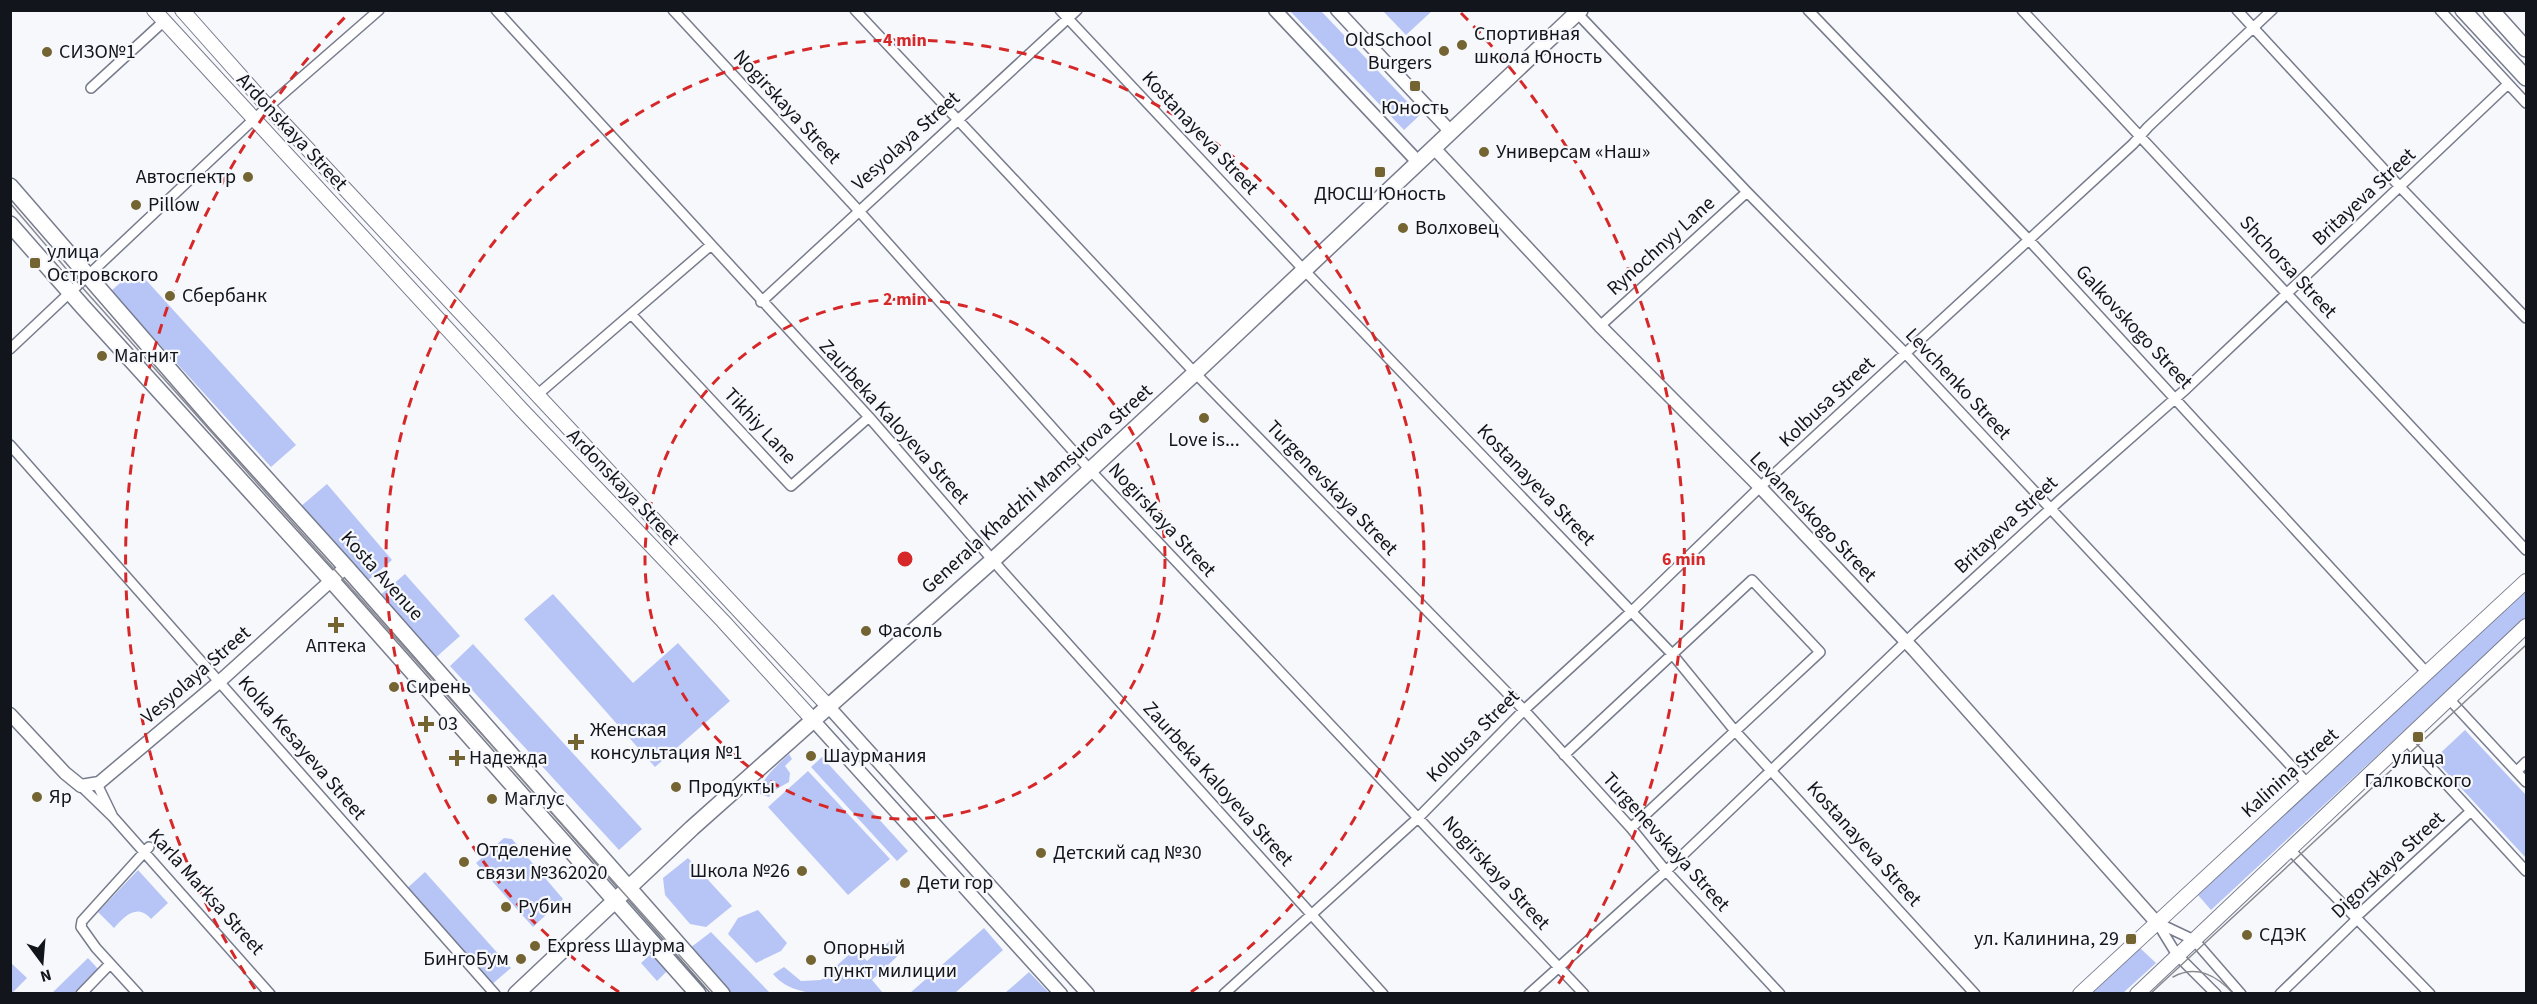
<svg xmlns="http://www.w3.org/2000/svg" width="2537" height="1004" font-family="'Source Sans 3',sans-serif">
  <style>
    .green { fill: #b6c5f6 }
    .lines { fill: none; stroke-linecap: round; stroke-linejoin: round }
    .minor-casing { stroke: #777c8d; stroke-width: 12 }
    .tertiary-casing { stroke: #777c8d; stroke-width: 15 }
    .secondary-casing { stroke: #777c8d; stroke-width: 16 }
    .primary-casing { stroke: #777c8d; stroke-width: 18 }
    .minor { stroke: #fff; stroke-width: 9 }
    .tertiary { stroke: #fff; stroke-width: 12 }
    .secondary { stroke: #fff; stroke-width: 14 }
    .primary { stroke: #fff; stroke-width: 15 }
    .tram { stroke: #898a90; stroke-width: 1.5 }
    .ring { fill: none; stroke: #d62828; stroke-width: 3; stroke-dasharray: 10 8 }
    .poi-dot { fill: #746432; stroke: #f7f8fc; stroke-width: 2 }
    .labels { text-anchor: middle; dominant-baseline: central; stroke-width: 4.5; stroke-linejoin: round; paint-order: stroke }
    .poi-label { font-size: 20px; fill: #13151c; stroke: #f7f8fc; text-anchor: start }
    .street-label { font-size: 20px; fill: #13151c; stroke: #f7f8fc }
    .centre { fill: #d62828; stroke: #f7f8fc; stroke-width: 3 }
    .ring-label { font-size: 18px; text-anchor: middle; font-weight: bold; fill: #d62828; stroke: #f7f8fc; stroke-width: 4.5; stroke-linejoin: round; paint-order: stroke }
  </style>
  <rect width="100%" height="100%" fill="#f7f8fc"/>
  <path class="green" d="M1290,11H1321L1420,115L1404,130Z
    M1383,11H1432L1406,35Z
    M136,269L296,445L271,467L111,291Z
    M327,484L392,560L365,583L300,507Z
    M405,574L460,636L433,660L378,597Z
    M2526,589V617L2211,910L2198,895Z
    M553,594L633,683L678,643L730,701L655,767L524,619Z
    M473,644L642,829L619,850L450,666Z
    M2465,730L2526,795V858L2434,759Z
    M789,754L792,759L785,766L790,773L789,782L773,791L769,797L760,794C758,781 780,763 789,754Z
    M822,757L908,851L897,861L811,767Z
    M808,771L890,859L848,895L768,807Z
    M504,838L512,839L563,899L533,927L476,863Z
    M688,858L732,906L706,927L690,924L665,895L663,878Z
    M138,870L168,903L151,919C137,903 125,916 114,928L98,912Z
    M425,872L511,968L490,986L404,891Z
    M758,910L787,943L781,951L756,963L728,934L738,918Z
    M984,928L1003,950L955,993H910Z
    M711,932L770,993H729L690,948Z
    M890,941L901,953L872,980L883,993C850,994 795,1002 773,974L784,967L801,981L821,980L855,949L867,961Z
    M2140,948L2156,963L2123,993H2092Z
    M651,954L667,971L657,981L641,963Z
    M88,958L99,970L74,993L51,994Z
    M11,963L27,978L12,993H11Z
    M1029,972L1049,993H1005Z"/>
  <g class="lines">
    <g class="minor-casing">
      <path id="minor" d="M496,10L869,417L1003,572L1383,994
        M673,10L859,211L1090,470L1584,994
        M855,10L1195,373L1524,710L1631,828L1666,871L1780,994
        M1060,10L1304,270L1673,655L1735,731L1975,994
        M1808,10L2028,239L2428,674
        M2022,10L2526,550
        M2237,10L2401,188L2526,318
        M2440,10L2526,103
        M1577,13L1747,192L1906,354L2308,784
        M91,88L163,22
        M761,302L1077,10
        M631,314L791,486L869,417
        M1600,326L1747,192
        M10,349L254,119L379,10
        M537,395L711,245
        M10,445L495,994
        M2449,699L2526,782
        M2406,740L2526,871
        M1564,755L1752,580L1820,652L1631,828
        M2517,771L2526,762
        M97,784L112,815
        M81,786L113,817L270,994
        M2289,849L2430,994
        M2156,922L2194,940L2241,994
        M2158,924L2177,955L2216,994
        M81,994L110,964
        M138,994L96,948L81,927L82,921L149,847
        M1224,994L1419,817L1524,710L1632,611L1760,487L2133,144L2148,127L2272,10
        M1529,994L1666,871L1918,630L2059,501L2186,389L2508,84
        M2280,994L2354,922L2357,916L2470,812"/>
    </g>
    <g class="tertiary-casing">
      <path id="tertiary" d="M1275,10L1418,162
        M1337,10L1450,131
        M1433,147L1600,326L1760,487L1914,650L2156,922
        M828,706L1088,994
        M10,714L65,773L81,786L99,783L219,682L346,567
        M813,720L1061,994"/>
    </g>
    <g class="secondary-casing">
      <path id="secondary" d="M154,10L521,409L723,621L813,720
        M182,10L261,99L828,706
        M2080,994L2526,581
        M2137,994L2526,626"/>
    </g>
    <g class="primary-casing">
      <path id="primary" d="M2463,10L2526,78
        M2491,10L2526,49
        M10,186L215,422L346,567L722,994
        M10,224L83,307L331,580L698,994
        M516,994L692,828L993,560L1195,373L1580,10"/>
    </g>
    <use href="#minor" class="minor"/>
    <use href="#tertiary" class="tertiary"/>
    <use href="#secondary" class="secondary"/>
    <use href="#primary" class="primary"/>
    <path class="tram" d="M10,203L80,285L714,994
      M2173,977C2197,964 2217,976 2234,994
      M2150,994L2526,645"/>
  </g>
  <g class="ring">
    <circle cx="905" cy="559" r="260"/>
    <path d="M619 992A519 519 0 1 1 1191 992"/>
    <path d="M255 989A779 779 0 0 1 349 13M1461 13A779 779 0 0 1 1555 989"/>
  </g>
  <g class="poi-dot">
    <circle cx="1462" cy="45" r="6"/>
    <circle cx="1444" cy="51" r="6"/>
    <circle cx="47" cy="52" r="6"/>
    <rect x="1409" y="80" width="12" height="12" rx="3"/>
    <circle cx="1484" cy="152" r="6"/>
    <rect x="1374" y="166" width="12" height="12" rx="3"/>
    <circle cx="248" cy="177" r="6"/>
    <circle cx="136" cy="205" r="6"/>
    <circle cx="1403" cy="228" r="6"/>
    <rect x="29" y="257" width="12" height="12" rx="3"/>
    <circle cx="170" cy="296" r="6"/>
    <circle cx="102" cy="356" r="6"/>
    <circle cx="1204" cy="418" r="6"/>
    <path d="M333 616h6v6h6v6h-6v6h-6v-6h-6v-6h6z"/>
    <circle cx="866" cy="631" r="6"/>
    <circle cx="394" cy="687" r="6"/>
    <path d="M423 715h6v6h6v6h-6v6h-6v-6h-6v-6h6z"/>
    <rect x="2412" y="731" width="12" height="12" rx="3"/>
    <path d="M573 733h6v6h6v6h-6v6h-6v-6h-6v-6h6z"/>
    <circle cx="811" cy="756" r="6"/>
    <path d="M454 749h6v6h6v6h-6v6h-6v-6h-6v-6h6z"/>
    <circle cx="676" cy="787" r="6"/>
    <circle cx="37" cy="797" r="6"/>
    <circle cx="492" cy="799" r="6"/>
    <circle cx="1041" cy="853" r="6"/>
    <circle cx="464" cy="862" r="6"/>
    <circle cx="802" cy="871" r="6"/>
    <circle cx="905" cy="883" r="6"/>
    <circle cx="506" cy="907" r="6"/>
    <circle cx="2247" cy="935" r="6"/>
    <rect x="2125" y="933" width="12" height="12" rx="3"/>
    <circle cx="535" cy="946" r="6"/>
    <circle cx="521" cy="959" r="6"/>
    <circle cx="811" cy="960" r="6"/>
  </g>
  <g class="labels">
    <g class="poi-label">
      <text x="1474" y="34">Спортивная<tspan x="1474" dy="23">школа Юность</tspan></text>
      <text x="1432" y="40" text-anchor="end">OldSchool<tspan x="1432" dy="23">Burgers</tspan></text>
      <text x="59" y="52">СИЗО№1</text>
      <text x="1415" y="108" text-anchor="middle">Юность</text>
      <text x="1496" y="152">Универсам «Наш»</text>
      <text x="236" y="177" text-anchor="end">Автоспектр</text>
      <text x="1380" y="194" text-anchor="middle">ДЮСШ Юность</text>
      <text x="148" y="205">Pillow</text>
      <text x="1415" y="228">Волховец</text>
      <text x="47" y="252">улица<tspan x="47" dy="23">Островского</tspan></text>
      <text x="182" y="296">Сбербанк</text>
      <text x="114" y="356">Магнит</text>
      <text x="1204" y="440" text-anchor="middle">Love is...</text>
      <text x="878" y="631">Фасоль</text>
      <text x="336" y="646" text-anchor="middle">Аптека</text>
      <text x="406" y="687">Сирень</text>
      <text x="438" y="724">03</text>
      <text x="590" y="730">Женская<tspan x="590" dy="23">консультация №1</tspan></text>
      <text x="823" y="756">Шаурмания</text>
      <text x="469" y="758">Надежда</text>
      <text x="2418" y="758" text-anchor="middle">улица<tspan x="2418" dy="23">Галковского</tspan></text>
      <text x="688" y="787">Продукты</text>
      <text x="49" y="797">Яр</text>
      <text x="504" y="799">Маглус</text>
      <text x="476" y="850">Отделение<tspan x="476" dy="23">связи №362020</tspan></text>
      <text x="1053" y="853">Детский сад №30</text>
      <text x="790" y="871" text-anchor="end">Школа №26</text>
      <text x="917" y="883">Дети гор</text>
      <text x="518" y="907">Рубин</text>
      <text x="2259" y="935">СДЭК</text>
      <text x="2119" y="939" text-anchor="end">ул. Калинина, 29</text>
      <text x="547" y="946">Express Шаурма</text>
      <text x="823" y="948">Опорный<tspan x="823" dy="23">пункт милиции</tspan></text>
      <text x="509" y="959" text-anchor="end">БингоБум</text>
    </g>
    <g class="street-label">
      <text transform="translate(787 107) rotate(47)">Nogirskaya Street</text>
      <text transform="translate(292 132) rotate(47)">Ardonskaya Street</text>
      <text transform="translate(1200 133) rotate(47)">Kostanayeva Street</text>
      <text transform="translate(906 141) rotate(-42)">Vesyolaya Street</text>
      <text transform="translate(2364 197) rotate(-43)">Britayeva Street</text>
      <text transform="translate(1661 246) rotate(-42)">Rynochnyy Lane</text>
      <text transform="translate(2288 267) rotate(47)">Shchorsa Street</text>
      <text transform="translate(2134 327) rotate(47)">Galkovskogo Street</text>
      <text transform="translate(1958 384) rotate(47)">Levchenko Street</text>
      <text transform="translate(1827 402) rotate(-43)">Kolbusa Street</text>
      <text transform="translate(894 422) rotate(48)">Zaurbeka Kaloyeva Street</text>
      <text transform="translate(760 426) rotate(47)">Tikhiy Lane</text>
      <text transform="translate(1536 485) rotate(46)">Kostanayeva Street</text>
      <text transform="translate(623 487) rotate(46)">Ardonskaya Street</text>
      <text transform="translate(1332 488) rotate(46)">Turgenevskaya Street</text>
      <text transform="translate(1037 489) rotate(-42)">Generala Khadzhi Mamsurova Street</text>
      <text transform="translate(1813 517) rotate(46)">Levanevskogo Street</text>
      <text transform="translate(1162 520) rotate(47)">Nogirskaya Street</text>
      <text transform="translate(2006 525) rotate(-43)">Britayeva Street</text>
      <text transform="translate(382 576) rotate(48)">Kosta Avenue</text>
      <text transform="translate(196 675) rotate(-41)">Vesyolaya Street</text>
      <text transform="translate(1473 736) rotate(-45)">Kolbusa Street</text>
      <text transform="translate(302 748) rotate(49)">Kolka Kesayeva Street</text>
      <text transform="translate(2290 773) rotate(-42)">Kalinina Street</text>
      <text transform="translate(1218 784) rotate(48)">Zaurbeka Kaloyeva Street</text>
      <text transform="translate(1666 842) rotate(48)">Turgenevskaya Street</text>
      <text transform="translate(1864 844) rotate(48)">Kostanayeva Street</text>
      <text transform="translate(2388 865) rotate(-43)">Digorskaya Street</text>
      <text transform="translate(1496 873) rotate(47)">Nogirskaya Street</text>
      <text transform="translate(206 892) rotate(48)">Karla Marksa Street</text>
    </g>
  </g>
  <circle cx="905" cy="559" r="9" class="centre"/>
  <g class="ring-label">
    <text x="905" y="46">4 min</text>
    <text x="905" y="305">2 min</text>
    <text x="1684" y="565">6 min</text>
  </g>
  <rect width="2537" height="1004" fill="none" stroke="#13151c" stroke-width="24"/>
  <g transform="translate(42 962) rotate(164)" stroke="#f7f8fc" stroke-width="4.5" paint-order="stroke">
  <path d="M0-4.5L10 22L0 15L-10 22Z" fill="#13151c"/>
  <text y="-9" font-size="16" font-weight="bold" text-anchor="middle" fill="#13151c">N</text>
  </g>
</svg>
